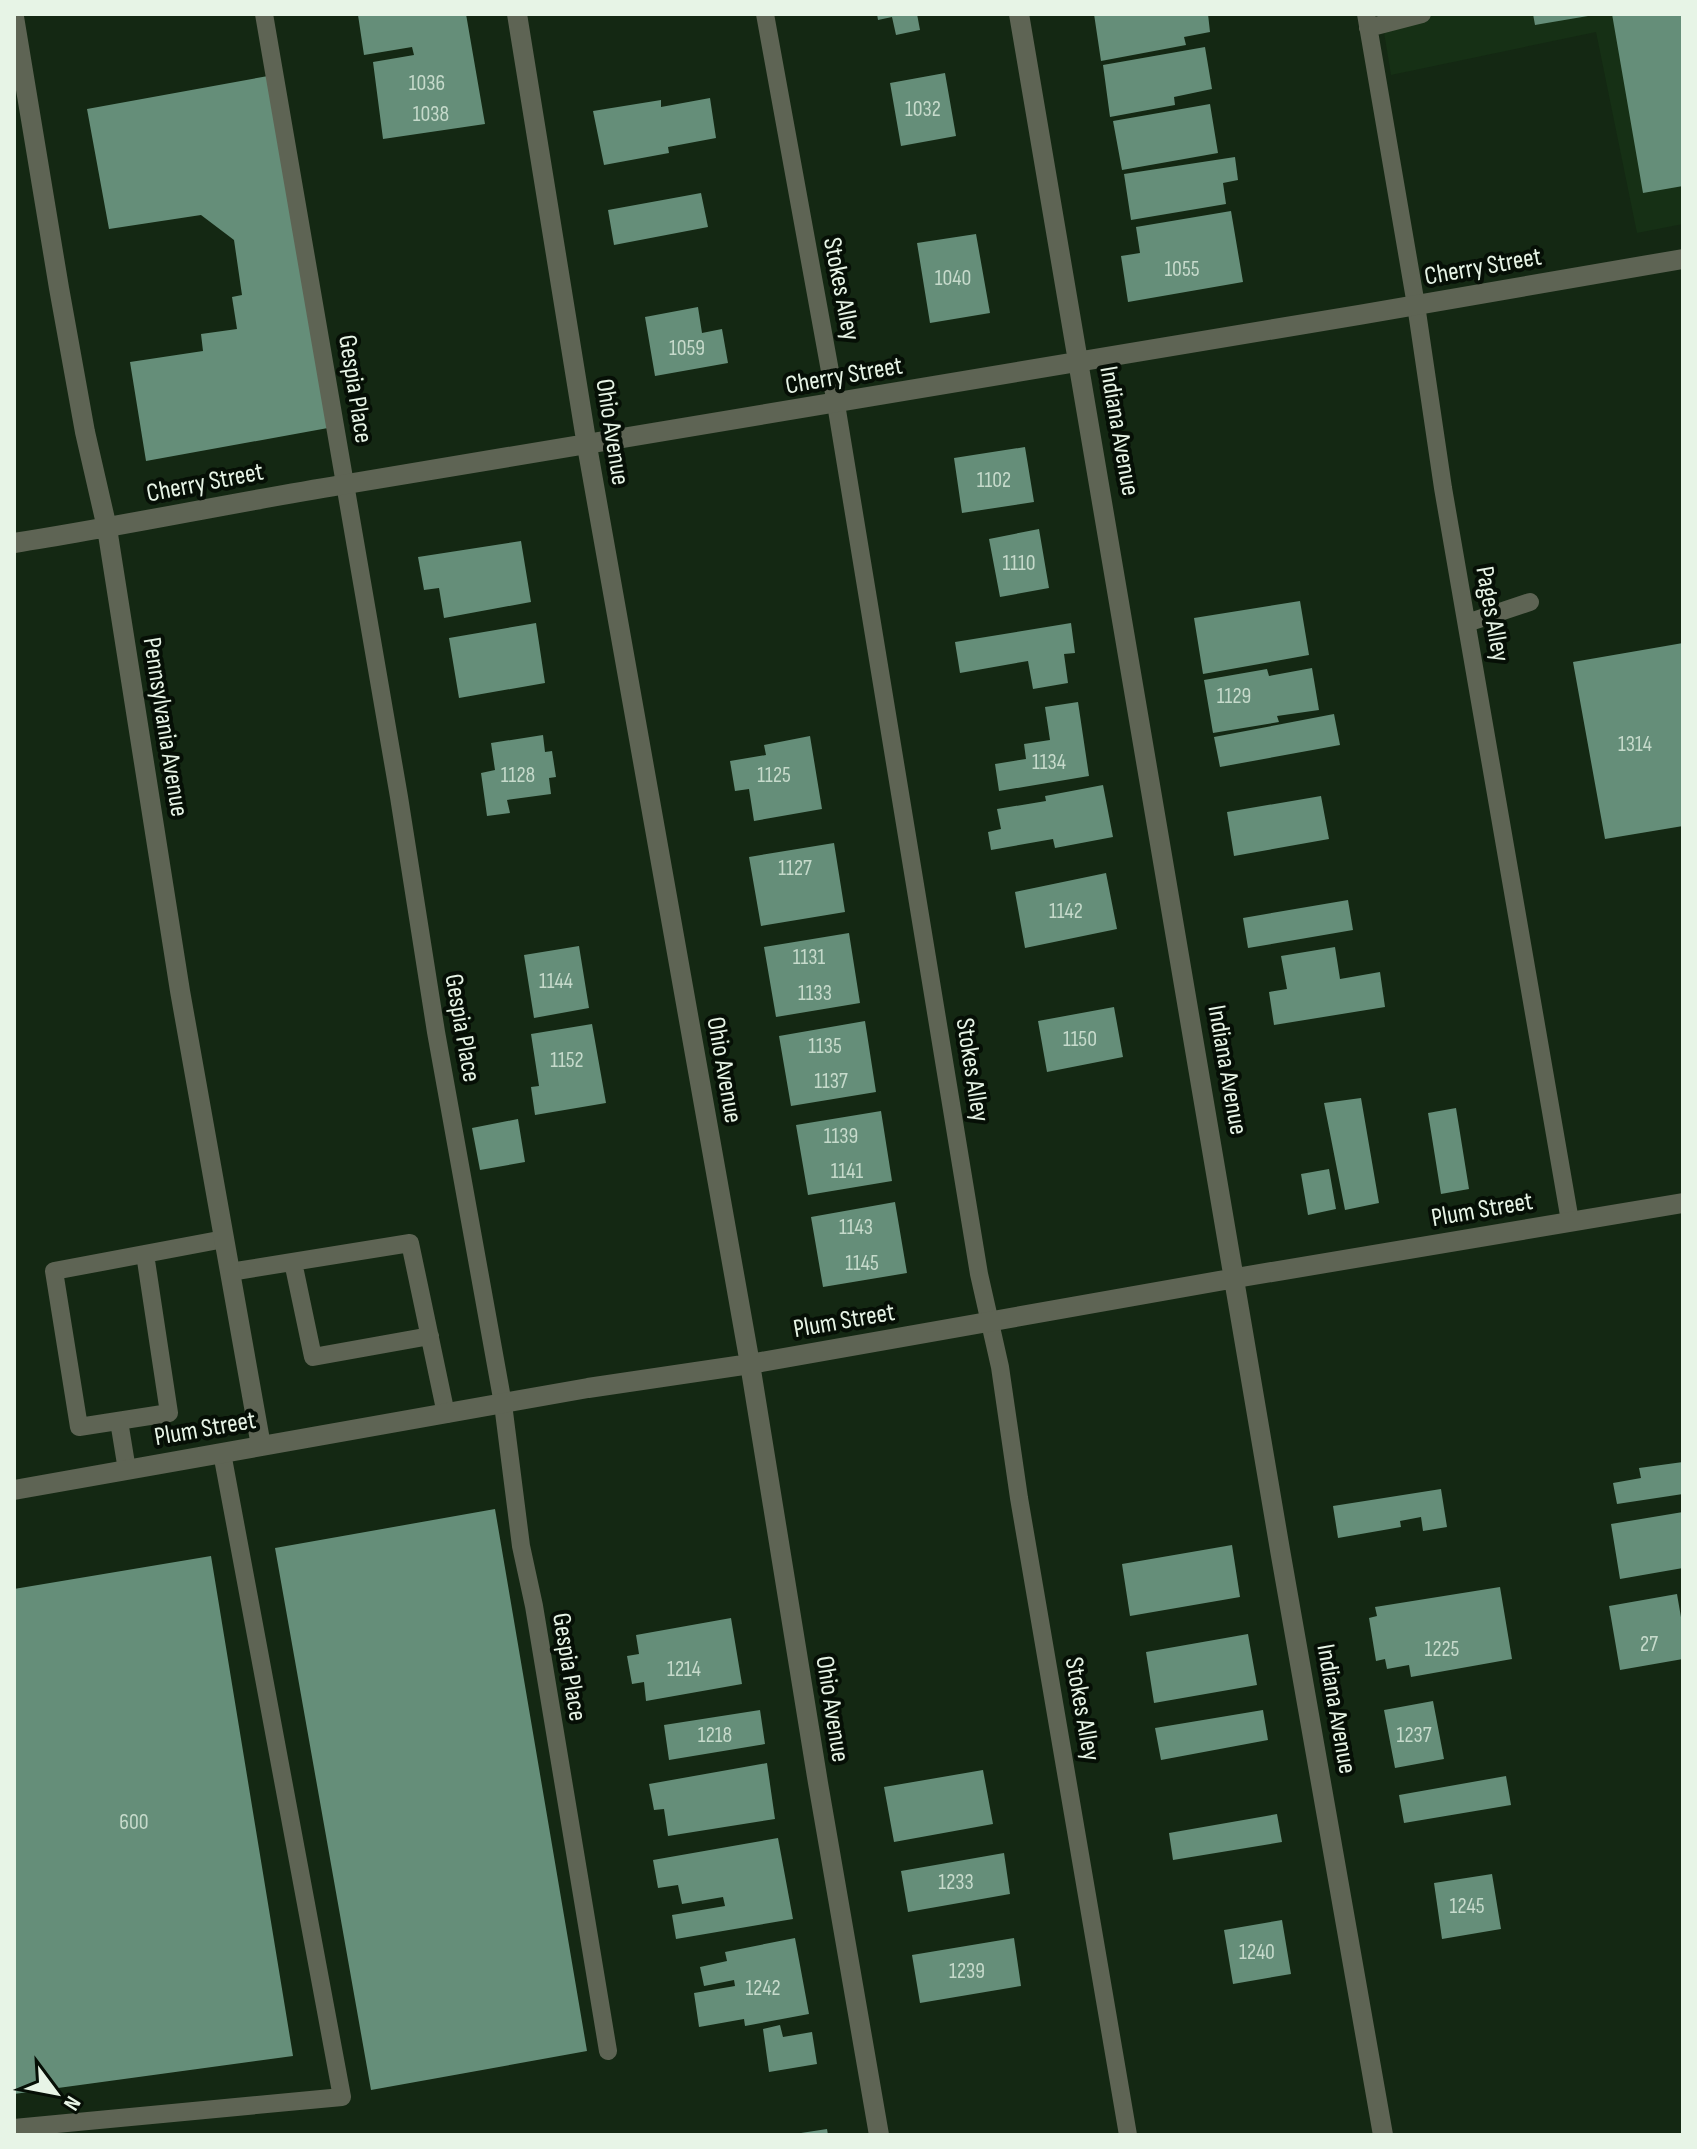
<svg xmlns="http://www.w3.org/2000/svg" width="1697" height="2149" font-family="'Sofia Sans Condensed',sans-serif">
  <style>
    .built { fill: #163015 }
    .building { fill: #658e79 }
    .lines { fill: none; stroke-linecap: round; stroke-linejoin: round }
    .service { stroke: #5e6454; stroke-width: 18 }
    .minor { stroke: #5e6454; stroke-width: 20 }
    .labels { text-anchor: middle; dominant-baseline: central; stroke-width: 8; stroke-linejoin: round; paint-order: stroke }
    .number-label { font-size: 22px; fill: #c6dacb }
    .street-label { font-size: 26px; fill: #e7f4e6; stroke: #060f06 }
  </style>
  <rect width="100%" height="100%" fill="#142813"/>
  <path class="built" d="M1381,14H1683V224L1637,233L1596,32L1391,75Z"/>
  <path class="building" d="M466,14L485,124L383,139L373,62L414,55L412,47L364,55L358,15Z
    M877,14H917L920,30L896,35L892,17L878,20Z
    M1094,14H1208L1210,32L1184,37L1186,45L1101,61Z
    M1533,14H1587L1588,16L1535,25Z
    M1612,14H1683V186L1643,193Z
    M1205,47L1212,89L1174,97L1175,105L1110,117L1103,65Z
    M945,73L956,136L901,146L890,83Z
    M268,76L328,428L146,461L130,362L203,351L201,334L237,329L232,297L242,295L234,240L201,215L109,229L87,109Z
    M710,98L716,138L668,147L669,153L604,165L593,111L661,100V107Z
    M1210,104L1218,153L1122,170L1113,121Z
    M1235,157L1238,180L1223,183L1226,204L1131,220L1124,174Z
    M701,193L708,227L614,245L608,210Z
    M1231,211L1243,282L1128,302L1121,256L1140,253L1136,227Z
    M976,234L990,313L930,323L917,243Z
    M698,307L702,333L722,329L728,363L655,376L645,317Z
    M1025,447L1034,502L962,513L954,458Z
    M1039,529L1049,588L1000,597L989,539Z
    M521,541L531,602L444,618L439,588L424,590L418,557Z
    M1300,601L1309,655L1203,674L1194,618Z
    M536,623L545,683L459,698L449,638Z
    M1071,623L1075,653L1064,654L1068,683L1033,689L1028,661L960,673L955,642Z
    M1683,643V826L1605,839L1573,662Z
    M1312,668L1319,710L1277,716L1279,722L1213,733L1204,680L1267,669L1269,676Z
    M1078,702L1089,776L999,791L995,764L1026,759L1024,744L1050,740L1045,707Z
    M1334,714L1340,745L1220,767L1214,737Z
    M543,735L545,752L552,751L556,777L549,778L551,794L507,800L510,813L487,816L481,773L495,770L491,743Z
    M810,736L822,809L754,821L749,789L735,791L730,761L766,755L764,745Z
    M1103,785L1113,837L1055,848L1053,839L991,850L988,832L1001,829L997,809L1046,801L1045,796Z
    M1321,796L1329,839L1234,856L1227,812Z
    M834,843L845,912L761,926L749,857Z
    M1106,873L1117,929L1025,948L1015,892Z
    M1348,900L1353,930L1248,948L1243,918Z
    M849,933L860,1003L776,1017L764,947Z
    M579,946L589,1008L534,1018L524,955Z
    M1335,947L1340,979L1380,972L1385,1007L1274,1025L1269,992L1287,989L1281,956Z
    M1114,1007L1123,1057L1047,1072L1038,1021Z
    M865,1021L876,1092L791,1106L779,1036Z
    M592,1024L606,1103L535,1115L531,1087L539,1086L531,1034Z
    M1361,1098L1379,1203L1345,1210L1324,1103Z
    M1456,1108L1469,1189L1441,1194L1428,1113Z
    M881,1111L892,1181L808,1195L796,1125Z
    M518,1119L525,1162L480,1170L472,1128Z
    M1329,1169L1336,1209L1308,1215L1301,1174Z
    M895,1202L907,1273L823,1287L811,1217Z
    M1683,1462V1494L1617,1504L1613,1483L1641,1478L1639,1468Z
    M1441,1489L1447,1527L1423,1531L1421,1517L1400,1521L1401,1527L1338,1538L1333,1506Z
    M495,1509L587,2051L371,2090L275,1548Z
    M1683,1512V1568L1620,1579L1611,1524Z
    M1232,1545L1240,1597L1130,1616L1122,1564Z
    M211,1556L293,2056L14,2094V1589Z
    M1500,1587L1512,1659L1411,1677L1409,1665L1387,1669L1385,1659L1376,1661L1369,1618L1377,1616L1375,1607Z
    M1677,1594L1683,1629V1659L1620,1670L1609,1606Z
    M731,1618L742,1684L646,1701L644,1682L632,1684L627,1656L639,1654L636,1635Z
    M1248,1634L1257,1685L1154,1703L1146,1652Z
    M1433,1701L1444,1759L1395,1768L1384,1710Z
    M760,1710L765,1744L669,1760L664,1725Z
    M1263,1710L1268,1740L1161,1760L1155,1728Z
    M767,1763L775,1819L668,1836L664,1809L654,1810L649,1784Z
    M983,1770L993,1824L894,1842L884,1787Z
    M1506,1776L1511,1805L1404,1823L1399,1795Z
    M1277,1814L1282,1842L1173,1860L1169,1833Z
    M778,1838L793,1919L676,1939L672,1915L725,1906L723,1897L682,1904L678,1885L658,1888L653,1860Z
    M1004,1853L1010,1894L908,1912L901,1871Z
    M1492,1874L1501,1929L1442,1939L1434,1883Z
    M1282,1920L1291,1974L1233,1984L1224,1930Z
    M795,1938L809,2014L745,2026L744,2019L699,2027L694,1993L735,1986L734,1980L704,1986L700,1967L727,1961L725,1952Z
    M1014,1938L1021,1986L920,2003L912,1955Z
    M780,2025L783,2037L812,2032L817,2064L769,2072L763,2029Z
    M827,2129L828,2135H801V2133Z"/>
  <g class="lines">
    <path class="service" d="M264,14L399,797L436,1032L503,1404L521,1546L534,1606L608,2051
      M765,14L836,404L979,1274L1000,1367L1019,1498L1128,2135
      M1366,14L1416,305L1443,488L1570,1221
      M1368,28L1422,14
      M1467,623L1530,602
      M145,1254L169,1413L79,1427L54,1271L224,1239
      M293,1262L313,1357L430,1336
      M230,1272L410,1243L446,1414
      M119,1421L127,1470
      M14,2128L342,2097L222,1453"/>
    <path class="minor" d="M517,14L587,446L750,1364L818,1783L879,2135
      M1019,14L1280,1550L1383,2135
      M14,17L59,288L85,432L107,528L180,991L261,1446
      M14,543C123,526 231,503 341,485C788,411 1236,337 1683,259
      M14,1490L588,1388L750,1364L1236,1278L1683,1203"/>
  </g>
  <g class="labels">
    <g class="number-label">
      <text x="427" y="83">1036</text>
      <text x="923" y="109">1032</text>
      <text x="431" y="114">1038</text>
      <text x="1182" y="269">1055</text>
      <text x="953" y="278">1040</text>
      <text x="687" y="348">1059</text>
      <text x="994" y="480">1102</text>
      <text x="1019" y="563">1110</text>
      <text x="1234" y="696">1129</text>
      <text x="1635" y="744">1314</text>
      <text x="1049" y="762">1134</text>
      <text x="518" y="775">1128</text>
      <text x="774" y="775">1125</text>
      <text x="795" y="868">1127</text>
      <text x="1066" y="911">1142</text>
      <text x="809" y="957">1131</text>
      <text x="556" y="981">1144</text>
      <text x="815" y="993">1133</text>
      <text x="1080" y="1039">1150</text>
      <text x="825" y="1046">1135</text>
      <text x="567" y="1060">1152</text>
      <text x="831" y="1081">1137</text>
      <text x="841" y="1136">1139</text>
      <text x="847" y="1171">1141</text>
      <text x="856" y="1227">1143</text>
      <text x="862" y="1263">1145</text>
      <text x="1649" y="1644">27</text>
      <text x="1442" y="1649">1225</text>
      <text x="684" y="1669">1214</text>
      <text x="715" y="1735">1218</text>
      <text x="1414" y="1735">1237</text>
      <text x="134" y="1822">600</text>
      <text x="956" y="1882">1233</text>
      <text x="1467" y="1906">1245</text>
      <text x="1257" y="1952">1240</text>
      <text x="967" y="1971">1239</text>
      <text x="763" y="1988">1242</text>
    </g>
    <g class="street-label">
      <text transform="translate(1483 267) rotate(-10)">Cherry Street</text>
      <text transform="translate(841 289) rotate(79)">Stokes Alley</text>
      <text transform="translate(844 376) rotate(-10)">Cherry Street</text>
      <text transform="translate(355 389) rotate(81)">Gespia Place</text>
      <text transform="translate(1119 431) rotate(80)">Indiana Avenue</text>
      <text transform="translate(612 432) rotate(81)">Ohio Avenue</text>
      <text transform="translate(205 483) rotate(-11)">Cherry Street</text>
      <text transform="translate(1492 614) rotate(80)">Pages Alley</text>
      <text transform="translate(165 727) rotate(81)">Pennsylvania Avenue</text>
      <text transform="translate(462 1028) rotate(80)">Gespia Place</text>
      <text transform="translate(724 1070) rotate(80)">Ohio Avenue</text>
      <text transform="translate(972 1070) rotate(81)">Stokes Alley</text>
      <text transform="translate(1227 1070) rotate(80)">Indiana Avenue</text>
      <text transform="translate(1482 1210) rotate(-10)">Plum Street</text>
      <text transform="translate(844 1321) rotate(-10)">Plum Street</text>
      <text transform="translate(205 1429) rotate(-10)">Plum Street</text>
      <text transform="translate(569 1667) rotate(81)">Gespia Place</text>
      <text transform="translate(832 1709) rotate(81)">Ohio Avenue</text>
      <text transform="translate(1082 1709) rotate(80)">Stokes Alley</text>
      <text transform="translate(1336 1709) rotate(80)">Indiana Avenue</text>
    </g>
  </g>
  <rect width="1697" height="2149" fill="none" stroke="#e7f4e6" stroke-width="32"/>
  <g transform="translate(56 2093) rotate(122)" stroke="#060f06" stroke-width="6" paint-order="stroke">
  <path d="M0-6L14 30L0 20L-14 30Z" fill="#e7f4e6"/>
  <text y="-12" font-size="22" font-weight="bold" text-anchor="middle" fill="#e7f4e6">N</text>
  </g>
</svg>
